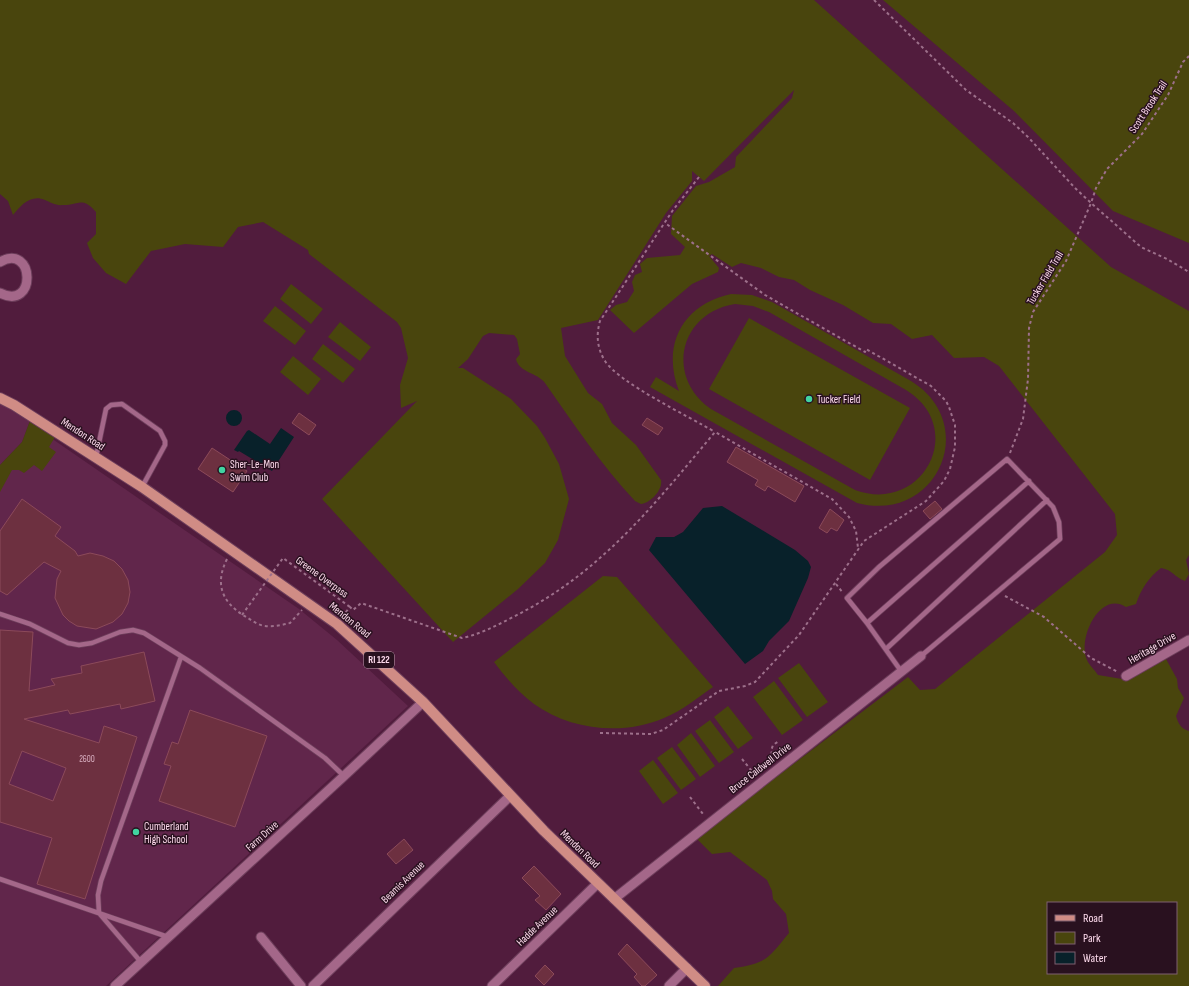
<svg xmlns="http://www.w3.org/2000/svg" width="1189" height="986" font-family="'Sofia Sans Condensed',sans-serif">
  <style>
    .built { fill: #61264b }
    .green { fill: #49450d; fill-rule: evenodd }
    .water { fill: #08212a }
    .building { fill: #6d3040; stroke: #8c4a5a; fill-rule: evenodd }
    .lines { fill: none; stroke-linecap: round; stroke-linejoin: round }
    .lane-casing { stroke: #6d3e5b; stroke-width: 6 }
    .street-casing { stroke: #6d3e5b; stroke-width: 11 }
    .primary-casing { stroke: #6d3e5b; stroke-width: 12 }
    .path { stroke: #9d708b; stroke-width: 2; stroke-dasharray: 3 3; stroke-linecap: butt }
    .lane { stroke: #a46789; stroke-width: 4.5 }
    .street { stroke: #a46789; stroke-width: 9 }
    .primary { stroke: #d08c85; stroke-width: 10 }
    .path-bridge { stroke: #9d708b; stroke-width: 2; stroke-dasharray: 3 3; stroke-linecap: butt }
    .poi-dot { fill: #41d4a1; stroke: #29111f; stroke-width: 1.5 }
    .labels { text-anchor: middle; dominant-baseline: central; stroke-width: 3; stroke-linejoin: round; paint-order: stroke }
    .number-label { font-size: 9px; fill: #d9b0c1 }
    .shield { fill: #29111f; stroke: #bd9eae; stroke-width: 1 }
    .shield-label { font-size: 10px; font-weight: bold; fill: #fddaec }
    .street-label { font-size: 11px; fill: #fddaec; stroke: #29111f }
    .poi-label { font-size: 11px; fill: #fddaec; stroke: #29111f; text-anchor: start }
  </style>
  <rect width="100%" height="100%" fill="#511c3d"/>
  <path class="built" d="M0,399L31,418L22,442L0,465Z
    M35,427L299,609L337,640L408,706L106,986H0V474Z"/>
  <path class="green" d="M0,0H814L1111,267L1189,311V555L1186,560L1189,574L1185,581C1174,577 1173,570 1161,568C1149,577 1141,589 1136,604L1126,607C1100,590 1077,639 1087,660C1089,665 1095,670 1098,675L1128,680L1166,659L1177,679L1178,688L1184,698L1176,716C1178,723 1181,729 1189,731V986H718L734,968C767,964 769,957 789,933L786,914L773,899L772,891L767,880L730,852L712,854L696,838L908,677L920,690L935,689L1105,552L1117,535L1115,514L999,366L984,357L954,358L932,335L912,339L891,324L873,323L843,305L810,290L794,280L779,277L761,268L741,263L732,267L712,254L709,256L719,268L718,272L692,284L634,333L610,310L616,305L627,302L634,291L632,282L635,275L642,272L640,264L647,258L680,255L685,247L671,234L672,216L696,186L709,182L735,167L736,157L792,98L794,90L704,181L692,171V181L666,213L598,320L561,328L565,356L588,393L602,404L612,423L636,445L661,480C663,490 650,503 641,504L635,501C603,467 572,422 545,383C537,372 519,373 516,359L520,354L517,339L514,335L489,333L483,336L468,359L458,368H463L511,399L537,426L545,438L559,464L569,499L558,540L545,563L518,589L453,642L322,499L417,401L401,408L400,385L408,358L401,328L397,322L309,254L308,250L263,222L238,227L223,247L185,244L151,251L126,284L106,273L93,258L87,243L96,234V212C82,196 80,205 63,205C56,206 50,202 45,200C31,194 21,205 13,215L8,201L0,194ZM1048,903H1176V973H1048Z
    M883,0H1189V243L1113,211L1014,111Z
    M291,284L323,309L311,324L280,299Z
    M731,294L752,295L772,302L911,381C981,424 937,524 857,503L650,387L656,377L679,391C661,345 683,304 731,294ZM735,304L753,306L769,312L906,390C968,428 923,515 855,490L711,409C665,377 679,313 735,304Z
    M275,306L306,331L295,345L263,321Z
    M749,318L910,408L870,480L709,389Z
    M340,322L371,347L360,361L328,337Z
    M323,344L355,369L343,383L312,359Z
    M293,356L321,379L308,395L280,372Z
    M31,418L58,432L49,447L56,452L42,471L34,465L24,473L19,470H12L0,492V465L22,442Z
    M603,576L617,577L713,687C697,698 682,711 664,718C623,736 570,730 534,704C518,692 506,678 494,662Z
    M799,663L828,702L807,717L778,678Z
    M774,681L803,720L782,735L753,697Z
    M728,706L753,738L738,749L714,717Z
    M710,720L734,752L719,763L695,731Z
    M691,733L715,766L700,777L677,745Z
    M672,747L696,779L681,790L657,758Z
    M653,760L678,793L663,804L639,771Z"/>
  <path class="water" d="M226 418a8 8 0 1 1 16 0a8 8 0 1 1-16 0Z
    M281,428L294,437L272,471L239,451L238,452L234,450L247,431L249,430L270,444Z
    M722,506L795,550L808,561L811,567L808,578L789,621L769,641L763,651L745,664L649,550L656,537H674L683,532L703,508Z"/>
  <path class="building" d="M299,413L316,425L309,435L292,423Z
    M647,418L663,428L658,435L642,425Z
    M736,447L804,486L795,502L768,486L765,491L755,485L758,480L727,462Z
    M212,448L247,471L233,492L198,469Z
    M22,499L61,527L55,536L75,551L78,556L90,553L103,556L114,561L122,569L128,580L130,592L128,603L122,614L113,622L96,629L77,626L69,621L63,615L55,598L57,579L61,571L44,562L7,595L0,591V531Z
    M935,501L942,509L930,519L923,511Z
    M830,509L844,520L837,531L831,528L827,533L819,528Z
    M0,630L33,632L29,691L55,685L51,679L82,673L81,666L144,652L155,701L121,709L120,704L70,714L68,710L24,719L99,743L104,726L137,737L85,899L37,884L52,838L0,822ZM22,751L66,768L53,801L9,784Z
    M190,710L267,736L235,827L159,801L171,766L164,764L172,742L178,744Z
    M404,839L413,850L396,864L387,854Z
    M534,866L561,894L546,910L535,900L540,896L522,878Z
    M627,944L657,975L645,986H642L634,977L637,974L618,954Z
    M545,965L554,974L544,985L535,976Z"/>
  <g class="lines">
    <g class="lane-casing">
      <path id="lane" d="M96,457L106,409L111,405L122,404L160,431L165,441V445L142,487
        M0,614L30,624L68,643L79,645L92,643L120,632L133,630L144,633L200,668L325,758L344,776
        M867,623L1029,481
        M886,649L1047,500
        M901,671L867,623L847,598L879,567L1007,459L1053,507L1059,522L1060,539L921,656
        M0,879L168,937
        M141,962L99,913L98,895L101,881L181,657"/>
    </g>
    <g class="street-casing">
      <path id="street" d="M0,262C35,242 37,312 0,293
        M1126,676L1189,640
        M614,899L921,656
        M261,937L301,986
        M115,986L344,776L423,702
        M313,986L510,796
        M492,986L598,883
        M669,986L687,968"/>
    </g>
    <g class="primary-casing">
      <path id="primary" d="M0,398L14,405L142,487L337,624L423,702L544,831L705,986"/>
    </g>
    <path class="path" d="M874,0L966,90L1013,123L1028,137L1075,188L1091,203L1096,188L1107,169L1142,134L1168,95L1183,62L1189,56
      M699,177L673,210L600,321C596,335 597,348 605,361C619,383 690,417 715,432
      M1010,453L1023,419L1028,379L1029,328L1033,312L1066,261L1091,203L1141,247L1167,259L1189,272
      M227,559C215,583 221,601 243,615C250,619 257,625 265,626C273,627 282,625 290,623L302,610
      M836,584L843,593
      M1005,596L1044,617L1091,658L1118,672
      M342,617L350,607L353,610L361,603L462,638C480,634 496,626 513,617C601,573 653,506 715,432L832,499L849,517L856,531L858,548
      M600,733L651,734L663,730L719,691L745,686L755,682L799,635L864,541L926,501L944,481L950,469L955,447V425L949,407L946,401L931,386L866,349L865,352L765,295L665,223
      M742,759L755,775
      M774,760L771,751L773,745L779,741
      M690,797L703,814"/>
    <use href="#lane" class="lane"/>
    <use href="#street" class="street"/>
    <use href="#primary" class="primary"/>
    <path class="path-bridge" d="M242,615L283,558L350,607"/>
  </g>
  <g class="poi-dot">
    <circle cx="809" cy="399" r="4"/>
    <circle cx="222" cy="470" r="4"/>
    <circle cx="136" cy="832" r="4"/>
  </g>
  <g class="labels">
    <g class="number-label">
      <text x="87" y="759">2600</text>
    </g>
    <rect class="shield" x="364" y="652" width="30" height="16" rx="3"/>
    <g class="shield-label">
      <text x="379" y="660">RI 122</text>
    </g>
    <g class="street-label">
      <text transform="translate(1148 107) rotate(-57)">Scott Brook Trail</text>
      <text transform="translate(1045 278) rotate(-59)">Tucker Field Trail</text>
      <text transform="translate(83 434) rotate(33)">Mendon Road</text>
      <text transform="translate(322 577) rotate(36)">Greene Overpass</text>
      <text transform="translate(350 620) rotate(39)">Mendon Road</text>
      <text transform="translate(1152 648) rotate(-30)">Heritage Drive</text>
      <text transform="translate(760 768) rotate(-38)">Bruce Caldwell Drive</text>
      <text transform="translate(262 836) rotate(-42)">Farm Drive</text>
      <text transform="translate(580 849) rotate(44)">Mendon Road</text>
      <text transform="translate(403 882) rotate(-44)">Beamis Avenue</text>
      <text transform="translate(537 926) rotate(-44)">Hadde Avenue</text>
    </g>
    <g class="poi-label">
      <text x="817" y="399">Tucker Field</text>
      <text x="230" y="464">Sher-Le-Mon<tspan x="230" dy="13">Swim Club</tspan></text>
      <text x="144" y="826">Cumberland<tspan x="144" dy="13">High School</tspan></text>
    </g>
  </g>
  <rect x="1047" y="902" width="130" height="72" fill="#29111f" stroke="#7e6171"/>
  <rect x="1055" y="915" width="20" height="6" fill="#d08c85" stroke="#7e6171"/>
  <text x="1083" y="922" font-size="12" fill="#fddaec">Road</text>
  <rect x="1055" y="932" width="20" height="12" fill="#49450d" stroke="#7e6171"/>
  <text x="1083" y="942" font-size="12" fill="#fddaec">Park</text>
  <rect x="1055" y="952" width="20" height="12" fill="#08212a" stroke="#7e6171"/>
  <text x="1083" y="962" font-size="12" fill="#fddaec">Water</text>
</svg>
